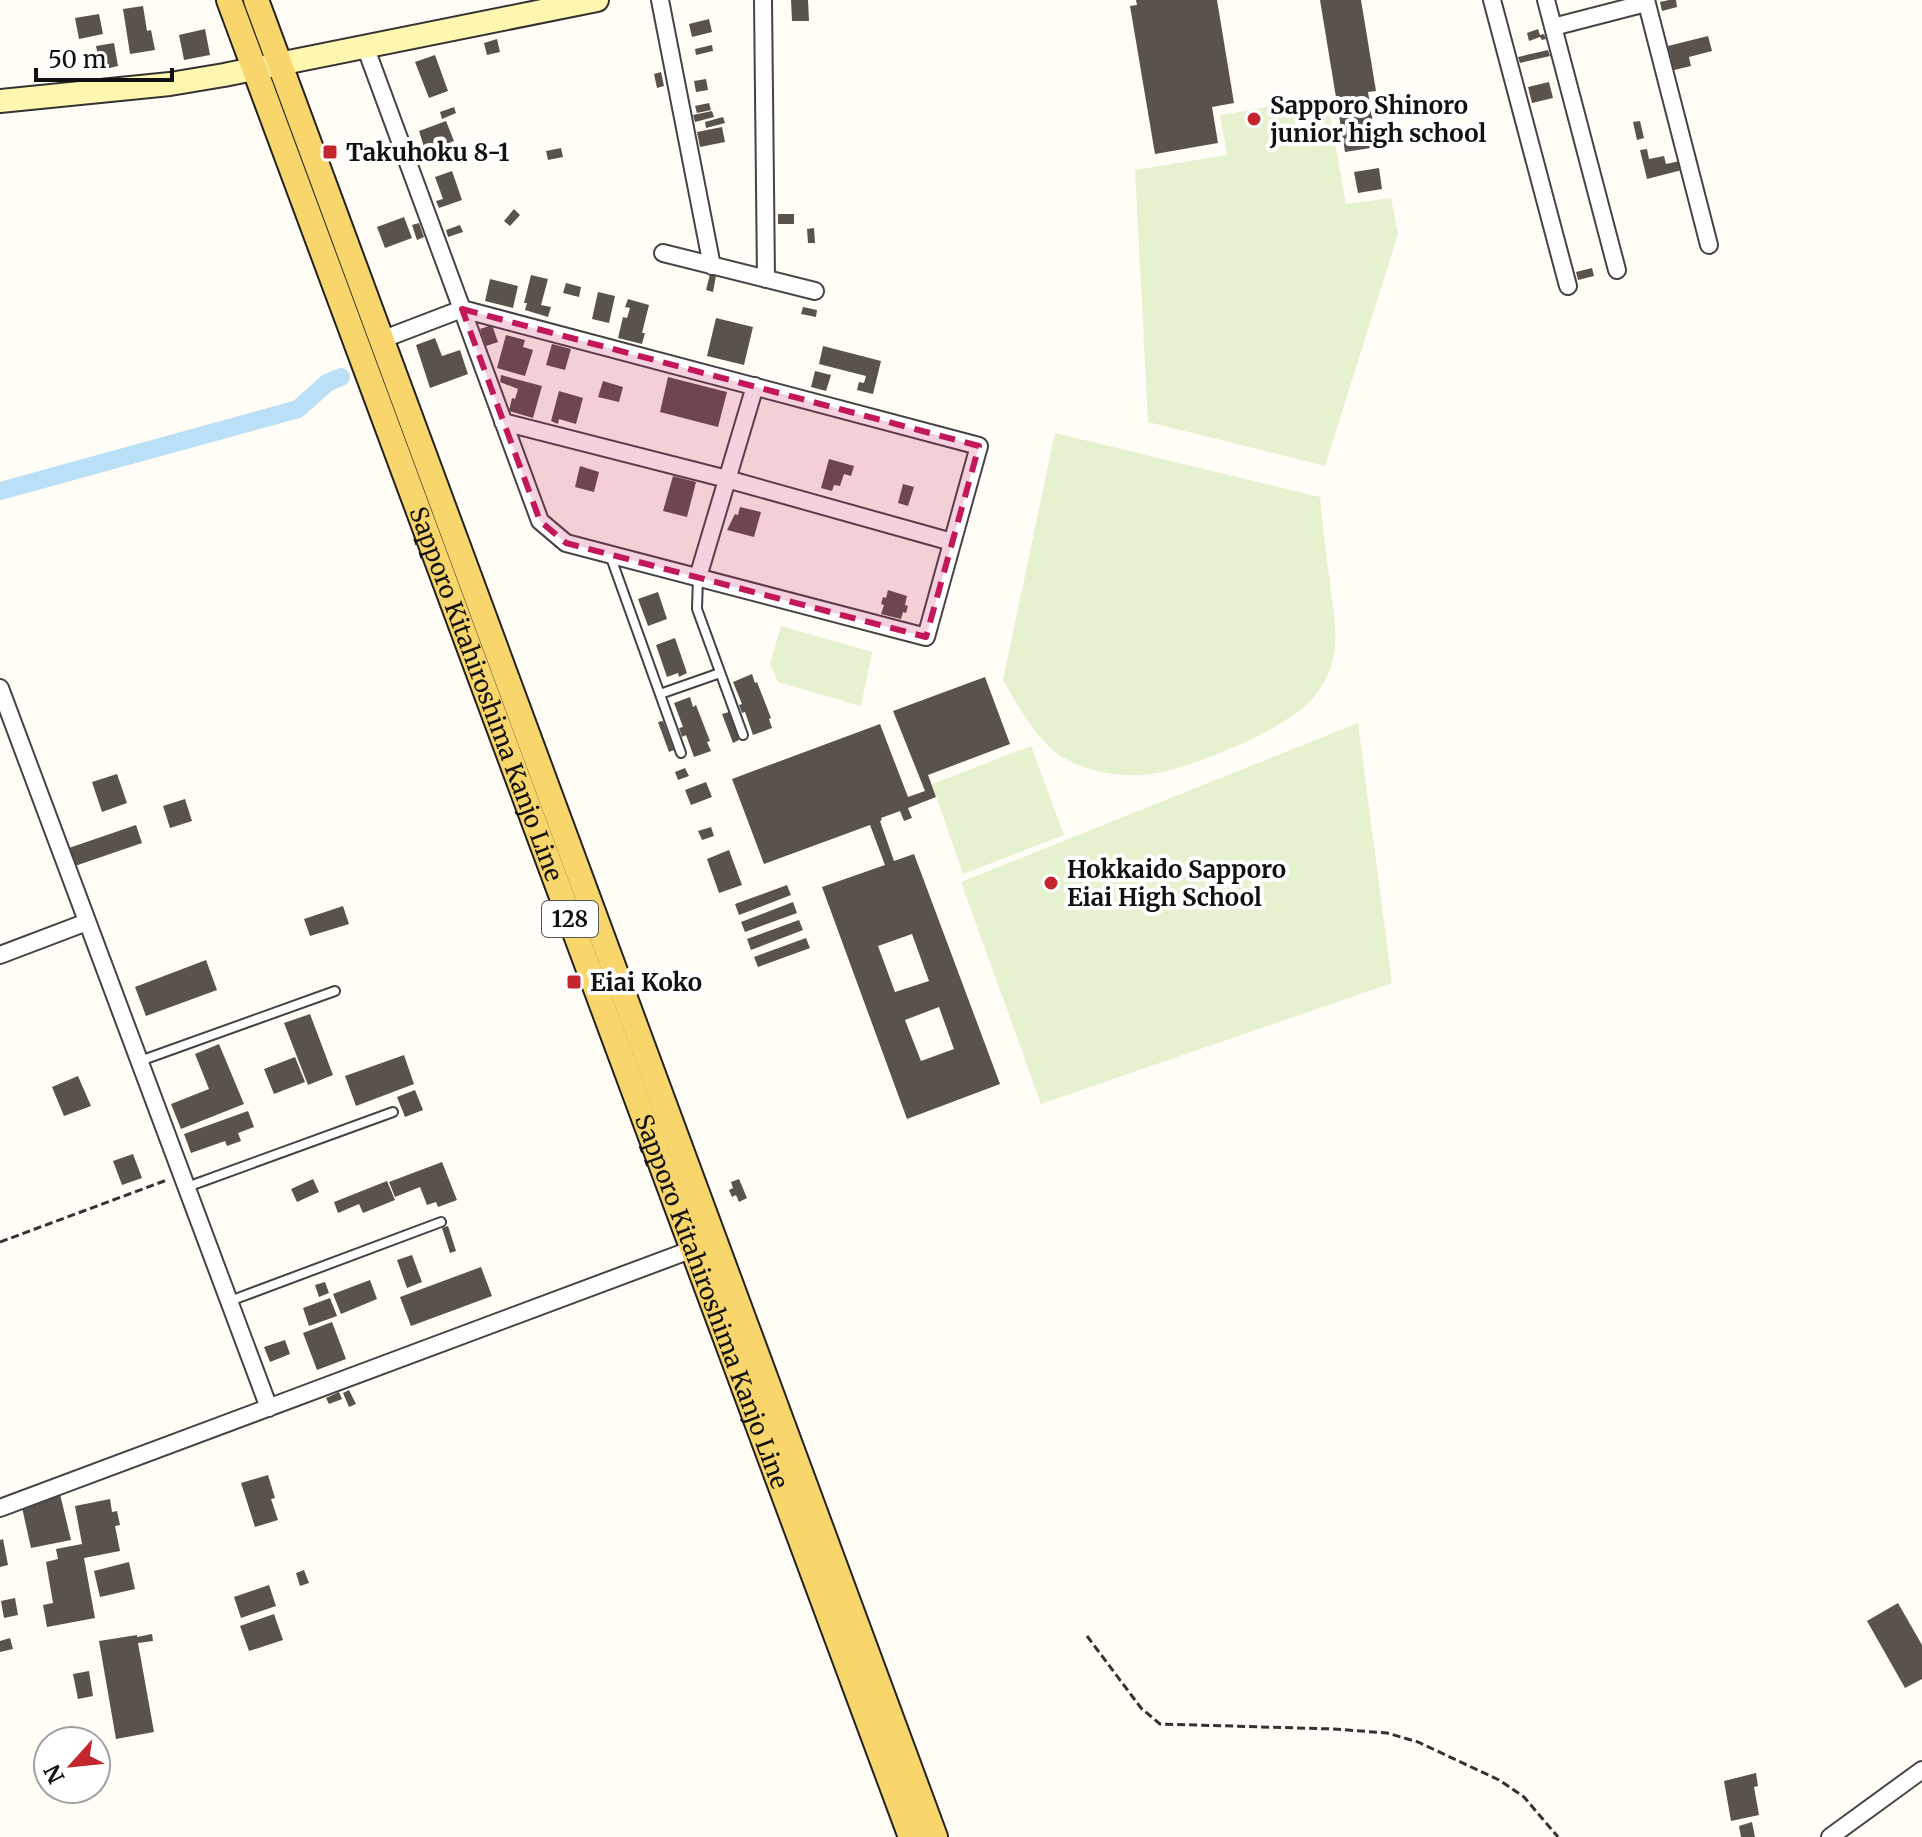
<svg xmlns="http://www.w3.org/2000/svg" width="1922" height="1837" font-family="Merriweather,serif">
  <style>
    .pitch { fill: #e6f2cf }
    .lines { fill: none; stroke-linecap: round; stroke-linejoin: round }
    .canal { stroke: #b9e0f7; stroke-width: 18 }
    .building { fill: #5a524d; fill-rule: evenodd }
    .lane-casing { stroke: #444; stroke-width: 12 }
    .street-casing { stroke: #444; stroke-width: 20 }
    .secondary-casing { stroke: #333; stroke-width: 26 }
    .primary-casing { stroke: #222; stroke-width: 28 }
    .path { stroke: #333; stroke-width: 3; stroke-dasharray: 8 4; stroke-linecap: butt }
    .lane { stroke: #fff; stroke-width: 8 }
    .street { stroke: #fff; stroke-width: 16 }
    .secondary { stroke: #fff6b0; stroke-width: 22 }
    .primary { stroke: #f9d66b; stroke-width: 24 }
    .marked { fill: #c2185b; fill-opacity: 0.2; stroke: #c2185b; stroke-width: 6; stroke-dasharray: 16 10; stroke-linejoin: round }
    .poi-dot { fill: #c4262e; stroke: #fff; stroke-width: 3 }
    .labels { text-anchor: middle; dominant-baseline: central; stroke-width: 8; stroke-linejoin: round; paint-order: stroke }
    .shield { fill: #fff; stroke: #585858; stroke-width: 2 }
    .shield-label { font-size: 22px; font-weight: bold; fill: #111 }
    .poi-label { font-size: 24px; font-weight: bold; fill: #111; stroke: #fff; text-anchor: start }
    .street-label { font-size: 24px; fill: #111; stroke: #fff }
  </style>
  <rect width="100%" height="100%" fill="#fffdf5"/>
  <path class="pitch" d="M1327,97L1346,204L1391,198L1398,234L1325,466L1148,422L1135,170L1227,155L1220,115Z
    M1055,433L1320,497C1323,526 1326,554 1330,582C1333,610 1340,638 1331,666C1327,677 1321,689 1313,698C1287,729 1191,769 1150,774C1123,778 1086,772 1062,757C1036,740 1019,707 1003,680Z
    M781,626L872,652L861,706L778,682L770,664Z
    M1358,723L1392,983L1041,1104L961,882Z
    M1031,746L1064,835L963,874L932,784Z"/>
  <g class="lines">
    <path class="canal" d="M0,491L298,409L327,383L341,377"/>
  </g>
  <path class="building" d="M791,0H808L809,21H792Z
    M1136,0H1217L1234,103L1212,107L1218,143L1155,154L1130,6L1137,5Z
    M1320,0H1361L1376,91L1368,92L1377,147L1345,152Z
    M1669,0H1676L1677,7L1662,11L1660,2Z
    M143,6L147,31L151,30L155,50L130,54L123,9Z
    M99,14L103,34L79,39L75,18Z
    M709,19L712,32L692,37L689,24Z
    M205,29L210,55L184,60L179,35Z
    M1538,29L1540,35L1544,34L1546,39L1542,40L1540,37L1529,41L1527,33Z
    M1708,36L1712,51L1689,57L1691,66L1674,70L1668,46Z
    M497,39L500,52L487,55L484,43Z
    M114,43L118,66L101,70L96,46Z
    M712,45L713,51L696,55L695,49Z
    M1548,50L1550,56L1520,63L1518,57Z
    M435,55L448,91L429,98L415,62Z
    M661,72L664,86L657,88L654,74Z
    M706,79L708,90L696,92L694,81Z
    M1549,82L1553,98L1532,103L1528,87Z
    M709,103L711,110L697,113L695,106Z
    M454,107L456,113L442,119L440,112Z
    M712,111L714,117L695,122L693,115Z
    M723,117L725,123L706,128L705,122Z
    M446,121L454,141L430,150L428,145L424,147L419,131Z
    M1640,121L1644,138L1637,140L1633,122Z
    M722,127L725,142L700,147L697,132Z
    M561,148L563,157L548,160L546,151Z
    M1647,149L1649,159L1664,156L1666,164L1680,161L1682,170L1647,179L1640,150Z
    M1379,168L1382,189L1358,193L1354,172Z
    M452,171L462,200L439,208L436,201L443,199L435,177Z
    M514,209L520,215L510,226L504,221Z
    M778,214H794V224H778Z
    M404,217L412,238L385,248L377,227Z
    M419,223L424,237L417,240L412,225Z
    M460,225L463,232L448,237L446,230Z
    M814,228L815,243H808L807,229Z
    M1592,268L1594,276L1578,280L1576,272Z
    M710,274L716,276L713,292L706,290Z
    M531,275L548,279L541,305L551,307L548,317L525,310L527,303H524Z
    M490,279L518,286L513,308L485,301Z
    M566,283L581,287L579,297L563,293Z
    M598,292L615,296L609,323L592,319Z
    M628,299L649,305L642,333H645L642,344L618,338L623,317L627,318L630,308L625,307Z
    M803,307L817,310L816,317L801,314Z
    M716,318L753,327L744,365L707,356Z
    M492,325L498,342L486,346L480,329Z
    M506,335L525,340L523,347L533,350L525,376L497,368Z
    M435,338L442,356L460,350L468,374L430,388L416,345Z
    M552,344L571,349L565,370L546,365Z
    M823,346L881,361L873,394L857,390L859,382L864,383L866,376L819,364Z
    M815,371L831,375L826,391L811,387Z
    M501,375L542,386L533,418L509,411L512,398L515,399L518,389L500,382Z
    M668,377L727,392L718,427L660,412Z
    M603,381L623,387L619,402L598,397Z
    M559,391L583,398L576,424L559,419L558,424L551,421Z
    M829,459L854,466L851,476L844,474L840,486L834,485L832,491L821,488Z
    M580,466L599,472L594,492L575,487Z
    M673,476L696,482L687,517L663,511Z
    M903,484L914,487L908,506L898,503Z
    M740,507L761,512L754,537L727,530L735,514L738,515Z
    M888,590L907,596L905,605L908,606L906,613L903,612L901,619L881,614L884,605L881,604L883,597L886,598Z
    M658,592L667,619L648,626L638,599Z
    M675,638L687,673L679,677L678,673L667,677L656,645Z
    M752,674L755,683L757,682L771,718L769,719L772,728L753,735L745,712L742,713L739,705L742,704L733,682Z
    M985,677L1010,744L928,775L936,797L908,808L912,818L904,821L900,811L881,818L882,820L880,821L894,861L914,854L1000,1084L907,1119L822,887L885,865L870,825L764,864L732,779L880,724L908,797L925,791L893,711ZM912,934L929,981L895,992L878,946ZM939,1007L954,1049L921,1061L905,1020Z
    M690,697L693,707L696,705L710,741L707,742L711,751L694,757L686,735L682,737L679,728L683,727L674,703Z
    M729,712L739,740L733,743L722,714Z
    M663,721L674,750L669,752L658,722Z
    M685,768L689,776L678,780L675,772Z
    M117,774L127,803L102,812L92,782Z
    M706,782L712,797L691,805L685,790Z
    M185,799L192,821L170,828L163,806Z
    M136,825L142,843L72,867L66,849Z
    M711,827L714,836L702,840L698,831Z
    M729,850L742,885L719,893L707,859Z
    M787,885L791,895L739,915L735,904Z
    M793,902L797,913L745,932L741,922Z
    M343,906L349,924L310,936L304,919Z
    M799,920L803,930L751,950L747,939Z
    M806,938L810,948L758,967L754,957Z
    M206,960L217,990L146,1016L135,987Z
    M310,1014L333,1075L308,1085L284,1023Z
    M219,1044L244,1104L181,1129L171,1104L209,1089L195,1054Z
    M404,1055L414,1084L356,1106L345,1076Z
    M295,1057L305,1082L274,1094L264,1069Z
    M78,1076L91,1106L64,1116L52,1087Z
    M415,1090L423,1110L405,1117L397,1097Z
    M248,1111L254,1127L238,1133L241,1141L227,1146L225,1141L191,1153L184,1134Z
    M133,1154L142,1178L122,1185L113,1161Z
    M442,1162L457,1200L438,1207L436,1202L427,1205L420,1187L395,1197L389,1182Z
    M313,1179L319,1192L297,1202L291,1189Z
    M739,1179L747,1198L739,1202L736,1195L732,1197L729,1190L733,1188L731,1182Z
    M387,1181L395,1200L363,1213L359,1204L338,1213L334,1202Z
    M448,1226L456,1251L450,1253L442,1228Z
    M412,1255L422,1282L407,1288L397,1260Z
    M481,1267L492,1296L411,1326L400,1297Z
    M370,1280L377,1299L341,1314L333,1294Z
    M325,1282L329,1293L319,1297L315,1285Z
    M330,1298L337,1316L309,1326L303,1308Z
    M332,1322L346,1359L317,1370L303,1333Z
    M285,1340L290,1354L270,1362L264,1347Z
    M349,1390L356,1404L349,1407L343,1393Z
    M339,1392L342,1399L329,1404L326,1398Z
    M268,1475L275,1498L271,1499L278,1520L255,1527L241,1483Z
    M60,1494L71,1540L31,1548L21,1503Z
    M110,1499L112,1512L117,1511L120,1525L115,1526L120,1551L84,1558L95,1618L47,1627L43,1605L53,1603L46,1562L58,1559L56,1549L82,1544L75,1506Z
    M3,1539L8,1565L0,1567V1540Z
    M129,1562L135,1589L100,1597L94,1571Z
    M304,1570L309,1583L300,1586L296,1573Z
    M269,1585L276,1606L241,1618L234,1597Z
    M15,1598L18,1615L4,1618L1,1601Z
    M1898,1603L1922,1645V1679L1905,1688L1867,1621Z
    M274,1614L283,1640L249,1651L240,1626Z
    M152,1634L153,1641L138,1643L154,1732L116,1739L99,1641L137,1635V1637Z
    M10,1638L13,1649L0,1652V1641Z
    M89,1671L93,1696L78,1699L73,1674Z
    M1756,1773L1758,1786L1754,1787L1759,1815L1731,1821L1724,1781Z
    M1752,1822L1755,1837H1741L1739,1826Z"/>
  <g class="lines">
    <g class="lane-casing">
      <path id="lane" d="M610,555L681,753
        M698,577L697,609L743,735
        M660,694L720,673
        M140,1061L335,991
        M187,1187L393,1112
        M230,1301L441,1222"/>
    </g>
    <g class="street-casing">
      <path id="street" d="M660,0L712,266
        M763,0L766,279
        M1492,0L1568,286
        M1546,0L1617,270
        M1646,0L1709,245
        M1553,27L1646,3
        M365,46L540,521L566,543L926,637L979,446L462,309L381,340
        M663,253L815,291
        M503,422L727,479L952,542
        M698,577L755,386
        M0,688L269,1408
        M0,955L87,922
        M0,1508L693,1249
        M1830,1837L1922,1770"/>
    </g>
    <g class="secondary-casing">
      <path id="secondary" d="M0,101L170,84L224,75L597,0"/>
    </g>
    <g class="primary-casing">
      <g id="primary">
        <path id="s1" d="M229,0L911,1837"/>
        <path d="M256,0L935,1837"/>
      </g>
    </g>
    <path class="path" d="M0,1242L167,1180
      M1087,1636L1141,1708L1160,1724L1334,1729L1387,1733L1418,1742L1499,1780L1524,1797L1558,1837"/>
    <use href="#lane" class="lane"/>
    <use href="#street" class="street"/>
    <use href="#secondary" class="secondary"/>
    <use href="#primary" class="primary"/>
  </g>
  <path class="marked" d="M462,309L979,446L926,637L566,543L540,521Z"/>
  <g class="poi-dot">
    <circle cx="1254" cy="119" r="8"/>
    <rect x="322" y="144" width="16" height="16" rx="4"/>
    <circle cx="1051" cy="883" r="8"/>
    <rect x="566" y="974" width="16" height="16" rx="4"/>
  </g>
  <g class="labels">
    <rect class="shield" x="542" y="901" width="56" height="36" rx="6"/>
    <g class="shield-label">
      <text x="570" y="919">128</text>
    </g>
    <g class="poi-label">
      <text x="1270" y="105">Sapporo Shinoro<tspan x="1270" dy="28">junior high school</tspan></text>
      <text x="346" y="152">Takuhoku 8-1</text>
      <text x="1067" y="869">Hokkaido Sapporo<tspan x="1067" dy="28">Eiai High School</tspan></text>
      <text x="590" y="982">Eiai Koko</text>
    </g>
    <g class="street-label">
      <text stroke="none"><textPath href="#s1" startOffset="740">Sapporo Kitahiroshima Kanjo Line</textPath></text>
      <text stroke="none"><textPath href="#s1" startOffset="1388">Sapporo Kitahiroshima Kanjo Line</textPath></text>
    </g>
  </g>
  <g transform="translate(72 1765) rotate(243)"><circle r="38" fill="#ffffff" stroke="#a0a0a0" stroke-width="2"/>
  <path d="M0-6L14 30L0 20L-14 30Z" fill="#c4262e"/>
  <text y="-12" font-size="22" font-weight="bold" text-anchor="middle" fill="#111111">N</text>
  </g>
  <path d="M36 68v12h136v-12" fill="none" stroke="#111111" stroke-width="4"/>
  <text x="48" y="68" font-size="24" fill="#111111" stroke="#ffffff" stroke-width="6" paint-order="stroke">50 m</text>
</svg>
